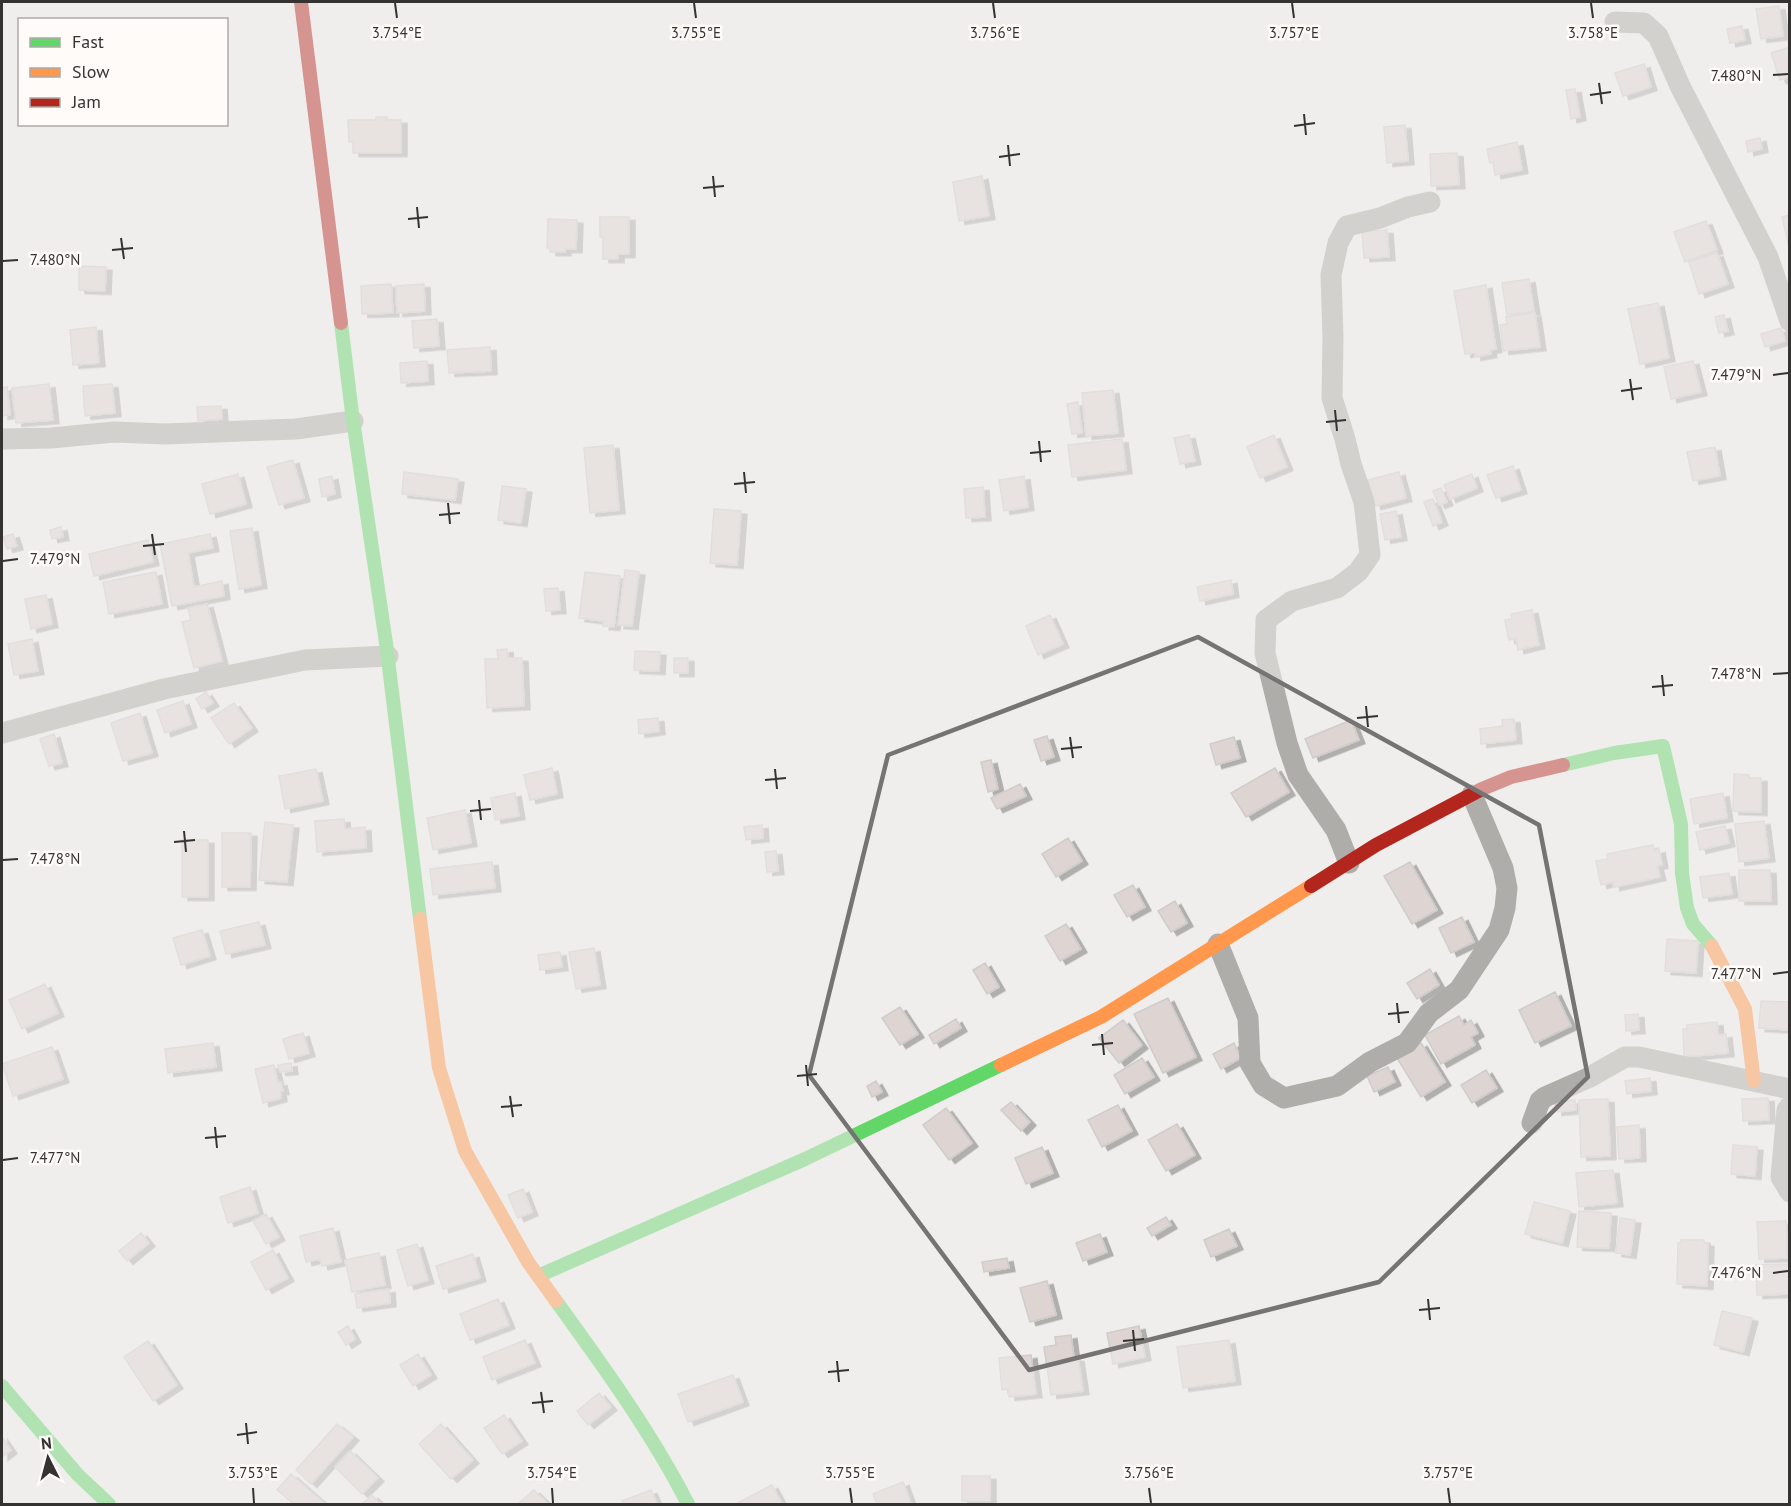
<svg xmlns="http://www.w3.org/2000/svg" width="1791" height="1506" font-family="'PT Sans',sans-serif">
  <style>
    .building { fill: #ded5d3; stroke: #cecccc; stroke-width: 1.5; filter: url(#shadow) }
    .lines { fill: none; stroke-linecap: round; stroke-linejoin: round }
    .street { stroke: #afada9; stroke-width: 21 }
    .fast { stroke: #63d668; stroke-width: 14 }
    .slow { stroke: #ff974d; stroke-width: 14 }
    .jam { stroke: #b3261e; stroke-width: 14 }
    .marked { fill: none; stroke: #767473; stroke-width: 4.5; stroke-linejoin: round }
    .ticks { fill: none; stroke: #343332; stroke-width: 2 }
    .ticks-label { font-size: 15px; text-anchor: middle; fill: #343332; stroke: #fefbf8; stroke-width: 5; stroke-linejoin: round; paint-order: stroke }
  </style>
  <defs>
    <filter id="shadow"><feDropShadow dx="6" dy="3.5" stdDeviation="0" flood-color="#0004"/></filter>
  </defs>
  <rect width="100%" height="100%" fill="#f0eeec"/>
  <path class="building" d="M1779,6L1783,36L1761,39L1756,9Z
    M1742,26L1745,40L1730,43L1727,29Z
    M1790,47V77L1780,80L1771,53Z
    M1644,64L1651,87L1623,96L1615,73Z
    M1575,89L1580,117L1571,119L1566,90Z
    M376,117H387V120H401V153H353V142H349L348,120H376Z
    M1405,125L1408,161L1387,163L1384,127Z
    M1760,138L1762,149L1748,152L1746,141Z
    M1517,142L1522,170L1495,175L1493,162L1490,163L1487,149Z
    M1457,153L1459,185L1431,186L1430,154Z
    M982,176L989,216L959,221L953,182Z
    M1790,215V251L1782,217Z
    M600,217H629V254H618V259H603V237H600Z
    M548,219L577,220L576,249H565V252H550V248H547Z
    M1706,221L1717,250L1685,262L1674,232Z
    M1387,230L1389,257L1364,258L1362,231Z
    M1717,253L1728,284L1699,294L1689,262Z
    M79,266L106,267L105,291L79,290Z
    M1529,279L1534,311L1507,315L1502,283Z
    M391,284L393,313L362,314L361,286Z
    M424,284L425,311L397,313L396,286Z
    M1486,285L1496,349L1490,350L1491,354L1475,357V353L1465,354L1454,291Z
    M1658,303L1669,358L1640,364L1628,309Z
    M1535,313L1540,347L1503,351L1500,325L1507,324L1506,317Z
    M1724,315L1728,331L1719,333L1715,317Z
    M437,319L439,346L414,348L412,321Z
    M96,327L99,363L73,365L70,330Z
    M1781,328L1785,341L1765,347L1761,334Z
    M490,347L491,371L449,373L447,350Z
    M427,361L428,381L401,383L400,363Z
    M1693,361L1701,392L1671,399L1664,367Z
    M49,384L53,420L16,423L12,388Z
    M112,384L115,413L85,416L83,386Z
    M7,387L10,415L2,416V388Z
    M1113,390L1118,433L1086,436L1082,393Z
    M1078,402L1082,433L1072,434L1067,404Z
    M221,406L222,419L198,421L197,407Z
    M1189,435L1195,461L1180,464L1174,438Z
    M1274,435L1287,467L1260,478L1247,447Z
    M1122,439L1126,470L1072,477L1068,445Z
    M613,445L619,510L590,513L584,448Z
    M1715,447L1720,476L1693,481L1687,452Z
    M293,460L304,498L279,505L267,467Z
    M1513,466L1521,490L1496,498L1487,475Z
    M404,472L458,479L455,500L402,494Z
    M1399,472L1406,498L1375,506L1368,480Z
    M238,474L246,504L210,514L202,484Z
    M1472,474L1477,488L1450,499L1444,485Z
    M332,476L335,494L322,497L319,479Z
    M1024,476L1028,507L1004,511L999,480Z
    M502,486L526,489L521,523L498,520Z
    M983,487L985,517L966,518L964,489Z
    M1441,488L1447,502L1439,505L1433,491Z
    M1433,499L1442,522L1433,526L1424,502Z
    M714,509L741,511L737,565L710,563Z
    M1396,511L1401,537L1385,540L1380,514Z
    M61,527L63,537L52,539L50,530Z
    M252,528L261,585L239,589L230,531Z
    M13,534L17,546L7,549L3,537Z
    M210,534L213,548L188,553L194,587L222,581L224,596L172,606L160,544Z
    M148,540L153,562L94,576L89,554Z
    M625,570L639,572L632,626L618,625Z
    M156,572L162,604L109,614L103,582Z
    M585,572L620,576L614,627L603,626L604,621L579,618Z
    M1231,580L1233,594L1200,601L1197,587Z
    M558,588L560,610L546,611L544,589Z
    M46,595L52,624L31,629L25,599Z
    M207,604L222,661L194,668L182,622L191,620L188,608Z
    M1532,610L1539,645L1518,650L1516,638L1509,640L1505,620L1512,619L1511,614Z
    M1050,615L1063,644L1038,655L1026,626Z
    M32,639L38,671L14,675L8,644Z
    M507,649L508,658H522L524,706L487,708L485,659H498L497,650Z
    M635,651L660,652L659,671L634,670Z
    M674,658H688V673H674Z
    M206,692L213,703L202,709L196,699Z
    M183,701L191,724L165,733L157,710Z
    M234,703L252,728L229,744L211,718Z
    M140,713L152,753L123,761L111,723Z
    M658,718L659,731L639,734L638,720Z
    M1514,719L1516,740L1481,744L1480,729L1503,726L1502,720Z
    M1351,720L1359,740L1313,758L1305,739Z
    M54,734L62,763L49,766L40,739Z
    M1047,736L1054,757L1041,761L1034,740Z
    M1234,737L1240,758L1216,765L1210,744Z
    M991,760L998,789L988,792L981,762Z
    M552,768L557,794L530,800L524,775Z
    M1275,768L1289,792L1246,817L1231,793Z
    M316,769L323,801L285,809L279,776Z
    M1734,774L1749,775V778H1761V812L1733,811Z
    M1020,784L1026,796L997,809L991,798Z
    M515,793L519,816L495,820L491,798Z
    M1723,793L1727,818L1694,824L1690,799Z
    M465,810L471,843L433,850L427,818Z
    M344,819L345,829L365,827L366,848L317,852L315,821Z
    M1764,821L1769,858L1739,862L1735,824Z
    M265,822L293,825L287,882L259,880Z
    M762,825L763,838L746,840L744,827Z
    M1725,826L1729,843L1700,850L1696,832Z
    M222,833H251L250,887H222Z
    M1068,838L1082,861L1056,877L1042,854Z
    M182,840H208V897H182Z
    M1653,845L1654,851L1659,849L1662,865L1657,866L1660,877L1614,887L1613,882L1601,885L1596,861L1608,859L1607,854Z
    M776,851L778,871L767,872L765,852Z
    M492,862L495,888L433,895L430,869Z
    M1410,862L1437,910L1412,924L1384,876Z
    M1739,870H1770L1771,901H1739Z
    M1729,873L1732,894L1703,898L1700,877Z
    M1133,885L1145,907L1127,917L1114,895Z
    M1175,901L1187,923L1171,932L1158,911Z
    M1462,917L1474,942L1451,953L1439,928Z
    M259,922L265,945L226,954L220,931Z
    M1066,924L1081,949L1060,961L1045,936Z
    M202,930L210,956L181,965L173,938Z
    M1667,939L1698,941L1696,973L1665,971Z
    M594,948L600,985L576,989L569,952Z
    M560,952L562,967L540,970L538,955Z
    M985,963L999,987L987,994L973,970Z
    M1430,969L1439,985L1417,999L1407,983Z
    M45,984L58,1013L22,1029L9,1000Z
    M1555,992L1571,1026L1535,1043L1519,1010Z
    M1168,998L1196,1057L1163,1073L1134,1014Z
    M1761,1001L1790,1002V1030L1759,1028Z
    M900,1007L918,1034L900,1045L882,1018Z
    M1638,1014L1639,1030L1626,1031L1625,1015Z
    M1459,1016L1464,1025L1471,1020L1478,1033L1471,1037L1475,1045L1441,1064L1425,1035Z
    M956,1019L961,1028L934,1044L929,1035Z
    M1123,1020L1142,1045L1119,1063L1099,1038Z
    M1717,1022L1718,1035L1726,1034L1728,1053L1684,1057L1683,1029H1687V1025Z
    M303,1033L309,1053L289,1059L283,1039Z
    M213,1043L216,1067L168,1073L165,1049Z
    M1234,1043L1241,1058L1221,1069L1213,1054Z
    M1421,1043L1445,1082L1421,1097L1397,1058Z
    M52,1047L63,1079L13,1096L2,1064Z
    M1142,1058L1154,1077L1125,1094L1114,1075Z
    M291,1063L292,1071L280,1072L278,1065Z
    M274,1065L278,1083L281,1082L283,1091H280L281,1098L263,1103L255,1069Z
    M1388,1067L1395,1082L1374,1092L1367,1076Z
    M1486,1070L1497,1088L1472,1103L1461,1085Z
    M1650,1078L1651,1091L1627,1094L1625,1081Z
    M876,1081L882,1092L872,1097L867,1086Z
    M1768,1098L1769,1120L1743,1121L1742,1099Z
    M1608,1099L1610,1156L1581,1157L1579,1100Z
    M1575,1100L1576,1110L1556,1112L1555,1101Z
    M1011,1102L1030,1122L1021,1131L1001,1110Z
    M1118,1105L1132,1131L1102,1147L1088,1120Z
    M946,1108L972,1143L949,1160L923,1125Z
    M1177,1124L1195,1155L1166,1171L1148,1140Z
    M1639,1125L1640,1158L1619,1159L1617,1127Z
    M1733,1145L1757,1147L1755,1176L1731,1174Z
    M1042,1147L1053,1173L1026,1184L1015,1158Z
    M1613,1170L1617,1203L1579,1207L1576,1173Z
    M250,1187L258,1213L228,1223L220,1197Z
    M523,1189L532,1212L518,1218L508,1195Z
    M1534,1202L1570,1211L1562,1243L1525,1234Z
    M1579,1211L1611,1213L1609,1248L1577,1247Z
    M266,1214L279,1237L266,1244L253,1221Z
    M1166,1217L1171,1225L1152,1236L1147,1228Z
    M1620,1218L1635,1220L1630,1255L1616,1253Z
    M1786,1221L1787,1258L1759,1259L1757,1222Z
    M333,1228L341,1262L322,1266L320,1259L306,1262L300,1236Z
    M1229,1229L1237,1246L1211,1257L1204,1240Z
    M141,1233L149,1243L127,1261L119,1251Z
    M1100,1234L1107,1252L1083,1261L1076,1243Z
    M1681,1240H1704V1243H1708L1707,1286L1677,1284L1678,1243H1681Z
    M417,1244L428,1280L408,1286L397,1250Z
    M273,1250L288,1278L266,1290L251,1262Z
    M379,1253L385,1285L352,1292L345,1260Z
    M473,1254L480,1278L443,1289L436,1266Z
    M1007,1258L1009,1268L984,1272L982,1262Z
    M1790,1264V1294L1757,1295L1756,1265Z
    M1047,1281L1056,1315L1030,1322L1020,1288Z
    M389,1289L390,1303L357,1308L355,1294Z
    M498,1299L509,1325L470,1340L460,1314Z
    M1722,1311L1752,1318L1743,1352L1714,1345Z
    M348,1326L355,1339L346,1345L338,1332Z
    M1139,1326L1145,1357L1113,1364L1107,1333Z
    M1071,1335L1074,1358H1078L1083,1391L1051,1395L1044,1347L1056,1345L1055,1337Z
    M525,1340L535,1363L492,1380L483,1357Z
    M1229,1340L1235,1381L1183,1388L1177,1347Z
    M148,1341L177,1385L153,1401L124,1357Z
    M418,1354L431,1375L413,1386L400,1365Z
    M1031,1355L1036,1394L1009,1397L1008,1389L1002,1390L999,1358Z
    M733,1375L743,1402L688,1422L678,1394Z
    M599,1393L611,1407L588,1425L577,1411Z
    M504,1415L522,1441L502,1454L484,1428Z
    M337,1424L353,1437L311,1484L296,1470Z
    M441,1424L473,1460L451,1479L419,1444Z
    M2,1437L11,1450L2,1457Z
    M350,1451L378,1478L362,1494L335,1467Z
    M291,1474L325,1504H294L277,1490Z
    M962,1476H990V1501H962Z
    M903,1482L911,1504H877L873,1494Z
    M772,1485L782,1504H736Z
    M534,1490L548,1504H518Z
    M651,1490L657,1504H623L622,1501Z
    M372,1495L381,1504H362Z"/>
  <g class="lines">
    <path class="street" d="M1615,22L1644,23L1658,36L1680,86L1768,257L1790,321
      M2,439L51,438L114,432L165,434L296,429L353,421
      M2,733L164,689L305,660L388,656
      M1349,863L1336,830L1298,775L1287,743L1265,653L1266,620L1292,601L1337,588L1358,572L1370,555L1364,502L1351,464L1345,439L1332,398L1333,337L1331,275L1338,243L1347,226L1380,218L1408,207L1430,202
      M1218,944L1248,1018L1250,1063L1263,1085L1284,1098L1337,1086L1370,1062L1407,1043L1429,1013L1459,990L1499,930L1505,908L1507,888L1503,868L1472,795
      M1790,1106L1787,1110L1781,1177L1790,1192
      M1532,1123L1540,1101L1545,1097L1588,1078L1625,1057H1639L1790,1089"/>
    <path class="fast" d="M341,323L352,413L386,643L420,919
      M1563,765L1614,753L1663,746L1681,824L1682,873L1687,908L1693,924L1712,946
      M538,1276L805,1159L1001,1065
      M556,1301C603,1366 651,1432 688,1504
      M2,1386L78,1475L109,1504"/>
    <path class="slow" d="M420,919L439,1068L465,1151L528,1262L556,1301
      M1712,946L1745,1009L1754,1081
      M1001,1065L1101,1017L1311,886"/>
    <path class="jam" d="M301,2L341,323
      M1311,886L1376,845L1482,789L1511,777L1563,765"/>
  </g>
  <path d="M0 0H1791V1506H0ZM1198,637L1539,825L1588,1077L1379,1282L1029,1370L809,1075L888,755Z" fill="#f0eeec" fill-opacity=".55" fill-rule="evenodd"/>
  <path class="marked" d="M1198,637L1539,825L1588,1077L1379,1282L1029,1370L809,1075L888,755Z"/>
  <path class="ticks" d="M395,3L397,18M694,3L696,18M993,3L995,18M1292,3L1294,18M1591,3L1593,18M1773,75L1788,74M1599,83L1602,104M1590,95L1611,92M1304,114L1306,135M1294,126L1315,123M1008,145L1010,166M999,157L1020,154M713,176L715,197M703,188L724,186M417,207L419,228M408,219L428,217M121,238L124,259M112,250L133,248M3,261L18,260M1773,375L1788,373M1630,379L1633,400M1621,391L1642,388M1335,410L1337,431M1326,422L1346,420M1039,441L1041,462M1030,453L1051,451M744,472L746,493M734,484L755,482M448,503L450,524M439,515L460,513M152,534L155,555M143,546L164,544M3,561L18,559M1773,674L1788,673M1662,675L1664,696M1652,687L1673,685M1366,706L1368,727M1357,718L1378,716M1070,737L1073,758M1061,749L1082,747M775,769L777,789M765,780L786,778M479,800L481,820M470,811L491,809M184,831L186,852M174,842L195,840M3,860L18,859M1773,974L1788,972M1397,1003L1399,1023M1388,1014L1409,1012M1102,1034L1104,1055M1092,1045L1113,1043M806,1065L808,1086M797,1076L817,1074M510,1096L513,1117M501,1107L522,1105M215,1127L217,1148M205,1138L226,1136M3,1160L18,1158M1773,1273L1788,1271M1428,1299L1430,1320M1419,1310L1440,1308M1133,1330L1135,1351M1123,1341L1144,1339M837,1361L839,1382M828,1372L849,1370M541,1392L544,1413M532,1403L553,1401M246,1423L248,1444M237,1435L257,1432M253,1488L254,1503M552,1488L553,1503M850,1488L852,1503M1149,1488L1151,1503M1448,1488L1450,1503"/>
  <g class="ticks-label">
    <text x="397" y="38">3.754°E</text>
    <text x="696" y="38">3.755°E</text>
    <text x="995" y="38">3.756°E</text>
    <text x="1294" y="38">3.757°E</text>
    <text x="1593" y="38">3.758°E</text>
    <text x="1736" y="81">7.480°N</text>
    <text x="55" y="265">7.480°N</text>
    <text x="1736" y="380">7.479°N</text>
    <text x="55" y="564">7.479°N</text>
    <text x="1736" y="679">7.478°N</text>
    <text x="55" y="864">7.478°N</text>
    <text x="1736" y="979">7.477°N</text>
    <text x="55" y="1163">7.477°N</text>
    <text x="1736" y="1278">7.476°N</text>
    <text x="253" y="1478">3.753°E</text>
    <text x="552" y="1478">3.754°E</text>
    <text x="850" y="1478">3.755°E</text>
    <text x="1149" y="1478">3.756°E</text>
    <text x="1448" y="1478">3.757°E</text>
  </g>
  <rect width="1791" height="1506" fill="none" stroke="#343332" stroke-width="6"/>
  <rect x="18" y="18" width="210" height="108" fill="#fefbf8" stroke="#adaba9" stroke-width="1.5"/>
  <rect x="30" y="38" width="30" height="9" fill="#63d668" stroke="#adaba9" stroke-width="1.5"/>
  <text x="72" y="48" font-size="18" fill="#343332">Fast</text>
  <rect x="30" y="68" width="30" height="9" fill="#ff974d" stroke="#adaba9" stroke-width="1.5"/>
  <text x="72" y="78" font-size="18" fill="#343332">Slow</text>
  <rect x="30" y="98" width="30" height="9" fill="#b3261e" stroke="#adaba9" stroke-width="1.5"/>
  <text x="72" y="108" font-size="18" fill="#343332">Jam</text>
  <g transform="translate(48 1458) rotate(354)" stroke="#fefbf8" stroke-width="4.5" paint-order="stroke">
  <path d="M0-4.5L10 22L0 15L-10 22Z" fill="#343332"/>
  <text y="-9" font-size="16" font-weight="bold" text-anchor="middle" fill="#343332">N</text>
  </g>
</svg>
